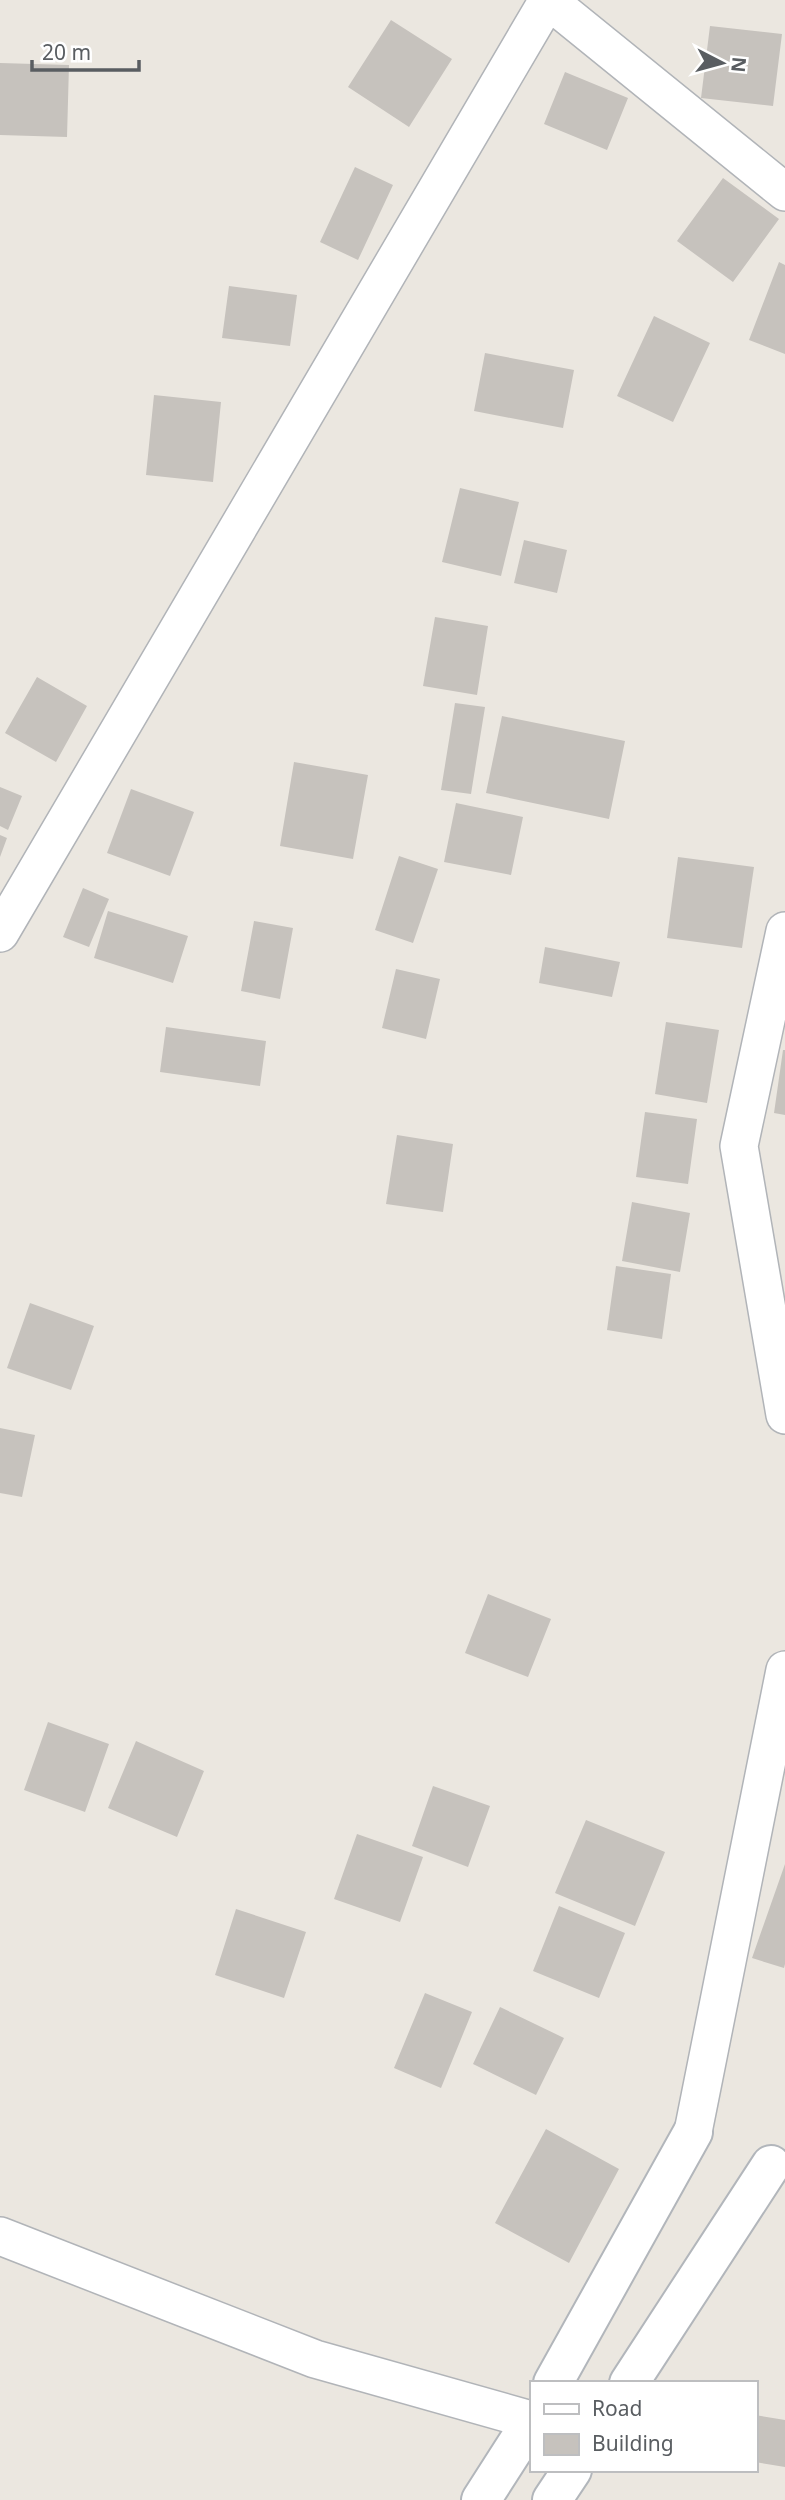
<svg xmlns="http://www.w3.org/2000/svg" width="785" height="2500" font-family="'Noto Sans',sans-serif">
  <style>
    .building { fill: #c6c2bd }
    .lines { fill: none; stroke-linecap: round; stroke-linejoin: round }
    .street-casing { stroke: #b1b4b8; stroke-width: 40 }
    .secondary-casing { stroke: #b2b6bb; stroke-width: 42 }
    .street { stroke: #fff; stroke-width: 37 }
    .secondary { stroke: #fff; stroke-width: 38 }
  </style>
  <rect width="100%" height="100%" fill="#ebe7e0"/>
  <path class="building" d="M391,20L452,59L409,127L348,87Z
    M710,26L782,34L773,106L701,98Z
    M0,63L69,65L67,137L0,135Z
    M565,72L628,98L607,150L544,124Z
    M355,167L393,185L358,260L320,242Z
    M723,178L779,219L733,282L677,241Z
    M779,262L785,265V354L749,340Z
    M229,286L297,295L290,346L222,338Z
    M654,316L710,343L673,422L617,396Z
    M485,353L574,370L563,428L474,411Z
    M154,395L221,402L213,482L146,475Z
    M460,488L519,502L501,576L442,562Z
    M524,540L567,550L557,593L514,583Z
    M435,617L488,626L477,695L423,686Z
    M37,677L87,706L56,762L5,733Z
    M455,703L485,707L471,794L441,790Z
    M502,716L625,741L609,819L486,793Z
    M294,762L368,775L353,859L280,846Z
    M0,787L22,796L8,830L0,826Z
    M131,789L194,812L170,876L107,853Z
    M456,803L523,817L511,875L444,862Z
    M0,835L7,838L0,857Z
    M399,856L438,869L413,943L375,930Z
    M678,857L754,867L742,948L667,938Z
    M83,888L109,899L89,947L63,937Z
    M108,911L188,936L173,983L94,958Z
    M254,921L293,928L280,999L241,991Z
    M545,947L620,962L612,997L539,983Z
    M396,969L440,979L426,1039L382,1028Z
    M666,1022L719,1030L707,1103L655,1094Z
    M166,1027L266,1041L260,1086L160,1072Z
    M783,1050H785V1115L774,1113Z
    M645,1112L697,1119L688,1184L636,1177Z
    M397,1135L453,1144L443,1212L386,1204Z
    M632,1202L690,1213L680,1272L622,1261Z
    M616,1266L671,1274L662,1339L607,1330Z
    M30,1303L94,1326L71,1390L7,1368Z
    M0,1428L35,1435L22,1497L0,1493Z
    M488,1594L551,1619L528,1677L465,1653Z
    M48,1722L109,1744L85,1812L24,1790Z
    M136,1741L204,1771L177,1837L108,1808Z
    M433,1786L490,1806L468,1867L412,1846Z
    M586,1820L665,1852L635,1926L555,1893Z
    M357,1834L423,1857L400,1922L334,1899Z
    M785,1864V1964L784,1968L752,1958Z
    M559,1906L625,1933L599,1998L533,1971Z
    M236,1909L306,1932L284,1998L215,1975Z
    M425,1993L472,2012L441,2088L394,2068Z
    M500,2007L564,2038L536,2095L473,2064Z
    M546,2129L619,2169L569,2263L495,2223Z
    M755,2415L785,2420V2467L755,2462Z"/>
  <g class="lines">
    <g class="street-casing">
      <path id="street" d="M548,0L785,192
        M785,931L739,1146L785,1415
        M0,933L548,0
        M693,2132L785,1670
        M0,2236L315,2359L531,2420"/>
    </g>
    <g class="secondary-casing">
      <path id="secondary" d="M553,2383L693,2132
        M629,2383L771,2165
        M481,2500L531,2422
        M552,2500L572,2470"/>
    </g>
    <use href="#street" class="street"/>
    <use href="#secondary" class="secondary"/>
  </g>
  <rect x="530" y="2381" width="228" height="91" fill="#ffffff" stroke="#bdbec0" stroke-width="2"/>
  <rect x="544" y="2404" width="35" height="10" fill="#ffffff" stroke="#bdbec0" stroke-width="2"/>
  <text x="592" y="2416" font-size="21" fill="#595d61">Road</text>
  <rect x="544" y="2434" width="35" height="21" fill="#c6c2bd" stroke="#bdbec0" stroke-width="2"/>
  <text x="592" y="2451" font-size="21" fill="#595d61">Building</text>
  <g transform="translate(722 63) rotate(96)" stroke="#ffffff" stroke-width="5" paint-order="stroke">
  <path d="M0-5L12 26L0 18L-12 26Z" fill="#595d61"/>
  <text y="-10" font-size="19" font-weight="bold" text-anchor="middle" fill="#595d61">N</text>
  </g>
  <path d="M32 60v10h107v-10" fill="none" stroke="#595d61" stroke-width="3.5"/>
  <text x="42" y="60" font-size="21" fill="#595d61" stroke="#ffffff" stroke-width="5" paint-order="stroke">20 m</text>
</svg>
